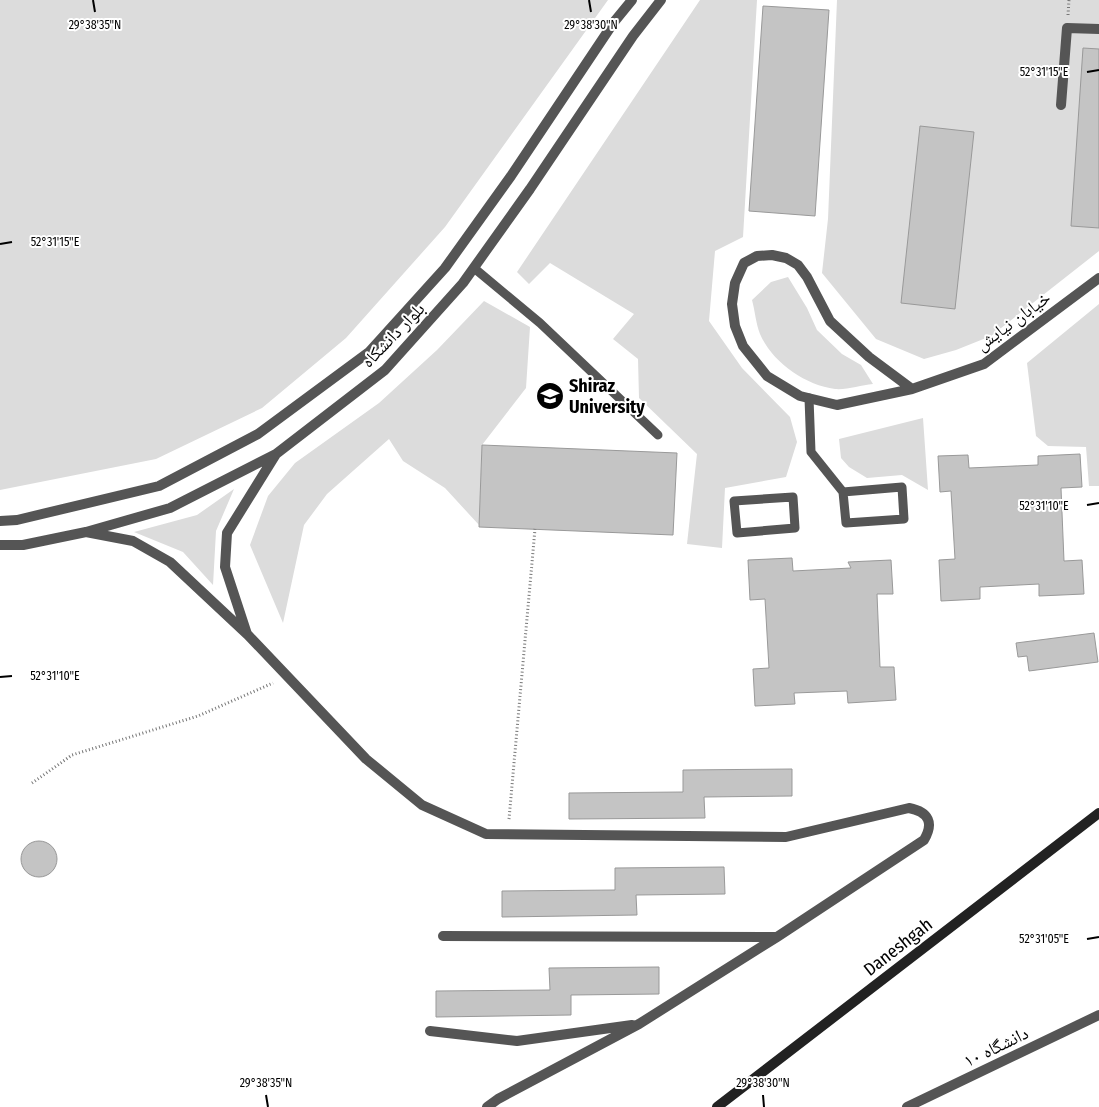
<svg xmlns="http://www.w3.org/2000/svg" width="1099" height="1107" font-family="'Fira Sans Condensed','Noto Naskh Arabic',sans-serif">
  <style>
    .green { fill: #dcdcdc }
    .building { fill: #c4c4c4; stroke: #999 }
    .lines { fill: none; stroke-linecap: round; stroke-linejoin: round }
    .path { stroke: #777; stroke-width: 3; stroke-dasharray: 1 2.5; stroke-linecap: butt }
    .lane { stroke: #555; stroke-width: 9 }
    .street { stroke: #555; stroke-width: 10 }
    .secondary { stroke: #222; stroke-width: 10 }
    .ticks { fill: none; stroke: #000; stroke-width: 2 }
    .labels { text-anchor: middle; dominant-baseline: central; stroke-width: 4; stroke-linejoin: round; paint-order: stroke }
    .street-label { font-size: 18px; fill: #000; stroke: #fff }
    .poi-label { font-size: 18px; font-weight: bold; fill: #000; stroke: #fff; text-anchor: start }
    .ticks-label { font-size: 12px; text-anchor: middle; fill: #000; stroke: #fff; stroke-width: 4; stroke-linejoin: round; paint-order: stroke }
  </style>
  <rect width="100%" height="100%" fill="#fff"/>
  <path class="green" d="M0,0H608L445,227L346,338L262,408L156,459L0,490Z
    M700,0H757L743,237L715,251L709,321L742,368L790,417L797,442L786,477L725,488L722,548L687,544L697,454L639,398L638,359L613,339L634,314L550,263L529,284L517,272Z
    M837,0H1099V251L991,336L956,350L924,359L876,339L822,273L828,219Z
    M788,277L807,308L817,330L842,354L861,365L873,384C861,385 847,390 835,389C805,385 772,362 760,334C756,324 755,311 752,300L771,282Z
    M484,301L530,327L526,388L482,445L479,525L445,488L403,461L389,439L327,494L304,525L283,623L250,545L268,496L295,463L379,403L437,350Z
    M1099,304V486H1089L1086,447L1048,446L1036,436L1027,363Z
    M923,418L928,490L902,475L867,478L849,467L841,458L839,439Z
    M234,489L216,531L213,585L183,552L134,532L197,515Z"/>
  <path class="building" d="M763,6L829,10L815,216L749,211Z
    M1083,48L1099,49V228L1071,226Z
    M920,126L974,132L955,309L901,303Z
    M482,445L677,453L673,535L479,527Z
    M1080,454L1082,487L1061,488L1064,561L1082,560L1084,594L1039,596V584L980,587V599L941,601L939,560L955,559L951,491L940,492L938,456L968,455L969,468L1038,465V456Z
    M792,558L793,571L851,568L848,562L891,560L893,594H877L880,667H894L896,700L848,703L847,691L794,693L795,704L755,706L753,669L769,668L765,599L750,600L748,560Z
    M1094,633L1098,662L1029,671L1027,656L1018,657L1016,643Z
    M792,769V796L704,797L705,818L569,819V793L683,792V770Z
    M21 859a18 18 0 1 1 36 0a18 18 0 1 1-36 0Z
    M724,867L725,894L636,895L637,915L502,917V891L615,890V868Z
    M659,967V994L571,995V1015L436,1017V991L550,990L549,968Z"/>
  <g class="lines">
    <path class="path" d="M1068,15L1069,0
      M32,783L72,755L198,716L273,683
      M509,819L535,529"/>
    <path class="lane" d="M474,268L540,323L658,435
      M809,398L811,452L843,492L846,523L904,519L902,487L843,492
      M793,497L795,528L737,533L734,501Z"/>
    <path class="street" d="M1061,105L1067,28L1099,29
      M912,389L869,357L830,321L807,277L798,265L786,258L772,255L757,256L744,263L735,283L732,304L735,326L743,346L767,376L800,396L837,405L912,389L984,364L1099,278
      M0,521L17,520L159,486L258,434L369,352L445,268L511,176L614,22L632,0
      M86,532L133,541L170,562L248,635L366,759L422,805L486,834L786,837L909,808C929,812 934,823 924,840L777,937L639,1024L498,1099L487,1107
      M0,545H23L86,532L170,508L276,454L385,370L463,283L530,189L633,36L661,0
      M247,634L225,567L227,533L276,454
      M443,936L777,937
      M430,1031L517,1041L632,1025
      M907,1107L1099,1015"/>
    <path class="secondary" d="M717,1107L1099,813"/>
  </g>
  <path class="ticks" d="M93,0L95,12M589,0L591,12M1087,72L1099,70M0,244L12,242M1087,505L1099,503M0,677L12,676M1087,939L1099,937M266,1095L268,1107M763,1095L764,1107"/>
  <defs>
    <g id="university-disc" transform="scale(1.4375)"><circle r="9.5" fill="#000" stroke="#fff"/><path d="M0-5L7-2L0 1L-7-2ZM-4 1L0 2.5L4 1V4Q0 6-4 4Z" fill="#fff"/></g>
  </defs>
  <g fill-rule="evenodd">
    <use href="#university-disc" x="550" y="396"/>
  </g>
  <g class="labels">
    <g class="street-label">
      <text transform="translate(1013 321) rotate(-36)">خیابان نیایش</text>
      <text transform="translate(393 335) rotate(-46)">بلوار دانشکاه</text>
      <text transform="translate(898 947) rotate(-38)">Daneshgah</text>
      <text transform="translate(996 1047) rotate(-26)">۱۰ دانشگاه</text>
    </g>
    <g class="poi-label">
      <text x="569" y="386">Shiraz<tspan x="569" dy="21">University</tspan></text>
    </g>
  </g>
  <g class="ticks-label">
    <text x="95" y="29">29°38'35"N</text>
    <text x="591" y="29">29°38'30"N</text>
    <text x="1044" y="76">52°31'15"E</text>
    <text x="55" y="246">52°31'15"E</text>
    <text x="1044" y="510">52°31'10"E</text>
    <text x="55" y="680">52°31'10"E</text>
    <text x="1044" y="943">52°31'05"E</text>
    <text x="266" y="1087">29°38'35"N</text>
    <text x="763" y="1087">29°38'30"N</text>
  </g>
</svg>
